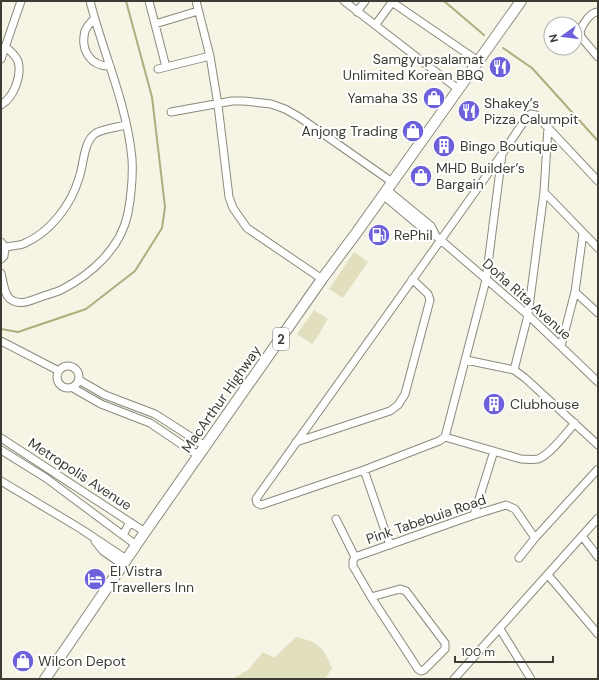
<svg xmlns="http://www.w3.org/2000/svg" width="599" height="680" font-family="'DM Sans',sans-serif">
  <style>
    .green { fill: #e2dfbf }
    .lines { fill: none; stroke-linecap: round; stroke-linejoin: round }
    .stream { stroke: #b0ac7e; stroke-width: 2 }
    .minor-casing { stroke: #8b897b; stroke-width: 9 }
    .highway-casing { stroke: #8b897b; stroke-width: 12 }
    .minor { stroke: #fff; stroke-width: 7 }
    .highway { stroke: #fff; stroke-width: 10 }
    .labels { text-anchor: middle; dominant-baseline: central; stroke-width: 4; stroke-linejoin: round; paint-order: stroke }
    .shield { fill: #fff; stroke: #767672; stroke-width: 1 }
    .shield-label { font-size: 13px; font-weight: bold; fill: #3c3c35 }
    .poi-label { font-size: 14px; fill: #3c3c35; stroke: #fff; text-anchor: start }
    .street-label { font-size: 14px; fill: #3c3c35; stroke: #fff }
  </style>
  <rect width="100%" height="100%" fill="#f6f5e5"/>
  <path class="green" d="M354,252L368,262L343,298L329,289Z
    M314,310L328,319C323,326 318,338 312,344L297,334Z
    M296,637C319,642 323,647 332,668L325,679H232L248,670L263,652L274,658Z"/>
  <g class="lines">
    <path class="stream" d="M444,1L484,35
      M503,48L532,68L598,141
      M1,329L18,332L86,309L135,271L162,228L165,207L152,97L126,1"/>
    <g class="minor-casing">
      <path id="minor" d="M149,1L166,67
        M196,1L210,56L218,105L229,197L233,208L247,228L322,279
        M344,1L458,89
        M392,2L478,61
        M357,12L365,1
        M598,12C590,12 583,24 580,31L581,37L598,57
        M94,19C91,22 87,26 85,31C80,50 91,67 110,66
        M155,24L198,11
        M376,24L393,1
        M1,59L21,1
        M158,69L210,56
        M1,105C14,97 22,76 18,61C15,55 11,51 5,47
        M171,112L232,101H244L271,104L285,109L299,117L392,182
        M548,127L544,192L528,315L514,370L525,378L598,445
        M502,154L256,499L257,503L261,505L364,470L439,441L445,437L486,280L502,154L527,117L531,114L536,115L598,181
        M387,190L431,226L436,236
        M544,192L598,248
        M383,195L427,232L436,236L528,315L598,382
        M1,242L5,248L4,256L1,259
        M5,247C10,246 17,246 23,244C50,233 71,205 79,178C84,165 83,141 96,133C103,129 118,127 126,125
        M1,273C3,281 4,294 10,299C19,306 29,301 38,298C46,295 54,293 61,290C92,274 121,248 128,213C131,196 133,176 132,159C127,104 103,53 90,1
        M575,292L598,313
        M1,341L59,371
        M561,346L575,292L583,233
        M466,360L514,370
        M57 377a11 11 0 1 1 22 0a11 11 0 1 1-22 0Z
        M79,380L105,395L155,414L205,446
        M73,388L101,404L150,423L199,456
        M445,437L521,459C527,459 532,460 538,459C550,455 566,433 575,423
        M1,438L145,532
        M296,442L390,411L398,405L405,394L430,300L428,294L412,279
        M1,450L46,478L136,545
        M364,470L390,545
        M1,481L81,529L126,559
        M474,515L494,451
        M336,519L355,557
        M123,535L130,522
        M582,536L598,557
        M95,541L103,551L123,565
        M519,558L535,538L598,469
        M548,575L598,634
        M371,597L400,589L406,591L445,643V649L424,670L421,671L418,669L371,597L353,566V561L355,557L474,515L506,505L515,509L535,538
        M500,629L531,679
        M454,679L598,518"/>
    </g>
    <g class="highway-casing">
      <path id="highway" d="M45,679L145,532L322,279L357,232L521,1"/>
    </g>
    <use href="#minor" class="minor"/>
    <use href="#highway" class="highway"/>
  </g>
  <defs>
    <g id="restaurant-disc" transform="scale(1.15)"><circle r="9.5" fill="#6c61db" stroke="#fff"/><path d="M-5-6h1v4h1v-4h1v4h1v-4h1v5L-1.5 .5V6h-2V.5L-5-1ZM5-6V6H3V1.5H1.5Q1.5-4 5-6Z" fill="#fff"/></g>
    <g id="shop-disc" transform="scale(1.15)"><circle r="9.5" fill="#6c61db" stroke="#fff"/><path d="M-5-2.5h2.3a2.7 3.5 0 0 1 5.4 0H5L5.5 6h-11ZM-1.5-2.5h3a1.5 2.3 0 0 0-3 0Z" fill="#fff"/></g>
    <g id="building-disc" transform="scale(1.15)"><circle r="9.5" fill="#6c61db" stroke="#fff"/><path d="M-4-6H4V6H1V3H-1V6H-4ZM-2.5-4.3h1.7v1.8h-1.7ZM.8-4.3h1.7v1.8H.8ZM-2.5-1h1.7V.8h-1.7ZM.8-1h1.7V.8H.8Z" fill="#fff"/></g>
    <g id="fuel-disc" transform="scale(1.15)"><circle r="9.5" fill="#6c61db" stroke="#fff"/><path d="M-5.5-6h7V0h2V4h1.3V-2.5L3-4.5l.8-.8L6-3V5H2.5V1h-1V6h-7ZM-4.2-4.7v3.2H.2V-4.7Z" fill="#fff"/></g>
    <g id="hotel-disc" transform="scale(1.15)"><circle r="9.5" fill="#6c61db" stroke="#fff"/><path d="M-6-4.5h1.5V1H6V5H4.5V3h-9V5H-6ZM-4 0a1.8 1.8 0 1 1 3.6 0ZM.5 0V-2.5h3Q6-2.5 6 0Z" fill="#fff"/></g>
  </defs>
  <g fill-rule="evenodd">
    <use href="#restaurant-disc" x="500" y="67"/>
    <use href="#shop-disc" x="434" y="98"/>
    <use href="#restaurant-disc" x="469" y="111"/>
    <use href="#shop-disc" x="413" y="131"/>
    <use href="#building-disc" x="444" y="146"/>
    <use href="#shop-disc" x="421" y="176"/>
    <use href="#fuel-disc" x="379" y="235"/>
    <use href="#building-disc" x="494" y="404"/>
    <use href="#hotel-disc" x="95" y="579"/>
    <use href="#shop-disc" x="23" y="661"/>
  </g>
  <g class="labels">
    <rect class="shield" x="273" y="328" width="16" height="22" rx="3"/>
    <g class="shield-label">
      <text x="281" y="339">2</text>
    </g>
    <g class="poi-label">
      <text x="484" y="59" text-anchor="end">Samgyupsalamat<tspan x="484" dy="16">Unlimited Korean BBQ</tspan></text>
      <text x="418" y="98" text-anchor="end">Yamaha 3S</text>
      <text x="484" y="103">Shakey’s<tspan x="484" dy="16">Pizza Calumpit</tspan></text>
      <text x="398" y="131" text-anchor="end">Anjong Trading</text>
      <text x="460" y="146">Bingo Boutique</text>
      <text x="436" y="168">MHD Builder’s<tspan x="436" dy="16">Bargain</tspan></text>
      <text x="394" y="235">RePhil</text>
      <text x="510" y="404">Clubhouse</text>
      <text x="110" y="571">El Vistra<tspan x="110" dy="16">Travellers Inn</tspan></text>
      <text x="38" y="661">Wilcon Depot</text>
    </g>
    <g class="street-label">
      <text transform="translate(527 299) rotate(42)">Doña Rita Avenue</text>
      <text transform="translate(221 399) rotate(-55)">MacArthur Highway</text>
      <text transform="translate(80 474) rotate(33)">Metropolis Avenue</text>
      <text transform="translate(426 519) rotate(-19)">Pink Tabebuia Road</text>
    </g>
  </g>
  <rect width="599" height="680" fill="none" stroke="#3c3c35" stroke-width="4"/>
  <g transform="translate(563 36) rotate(256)"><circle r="19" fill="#ffffff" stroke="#b1b1ae"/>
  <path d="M0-3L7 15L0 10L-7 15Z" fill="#6c61db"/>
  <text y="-6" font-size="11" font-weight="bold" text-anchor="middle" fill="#3c3c35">N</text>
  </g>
  <path d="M455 656v6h98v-6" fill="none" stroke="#3c3c35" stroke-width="2"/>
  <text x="461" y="656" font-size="12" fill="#3c3c35" stroke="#ffffff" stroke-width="3" paint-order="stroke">100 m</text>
</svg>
